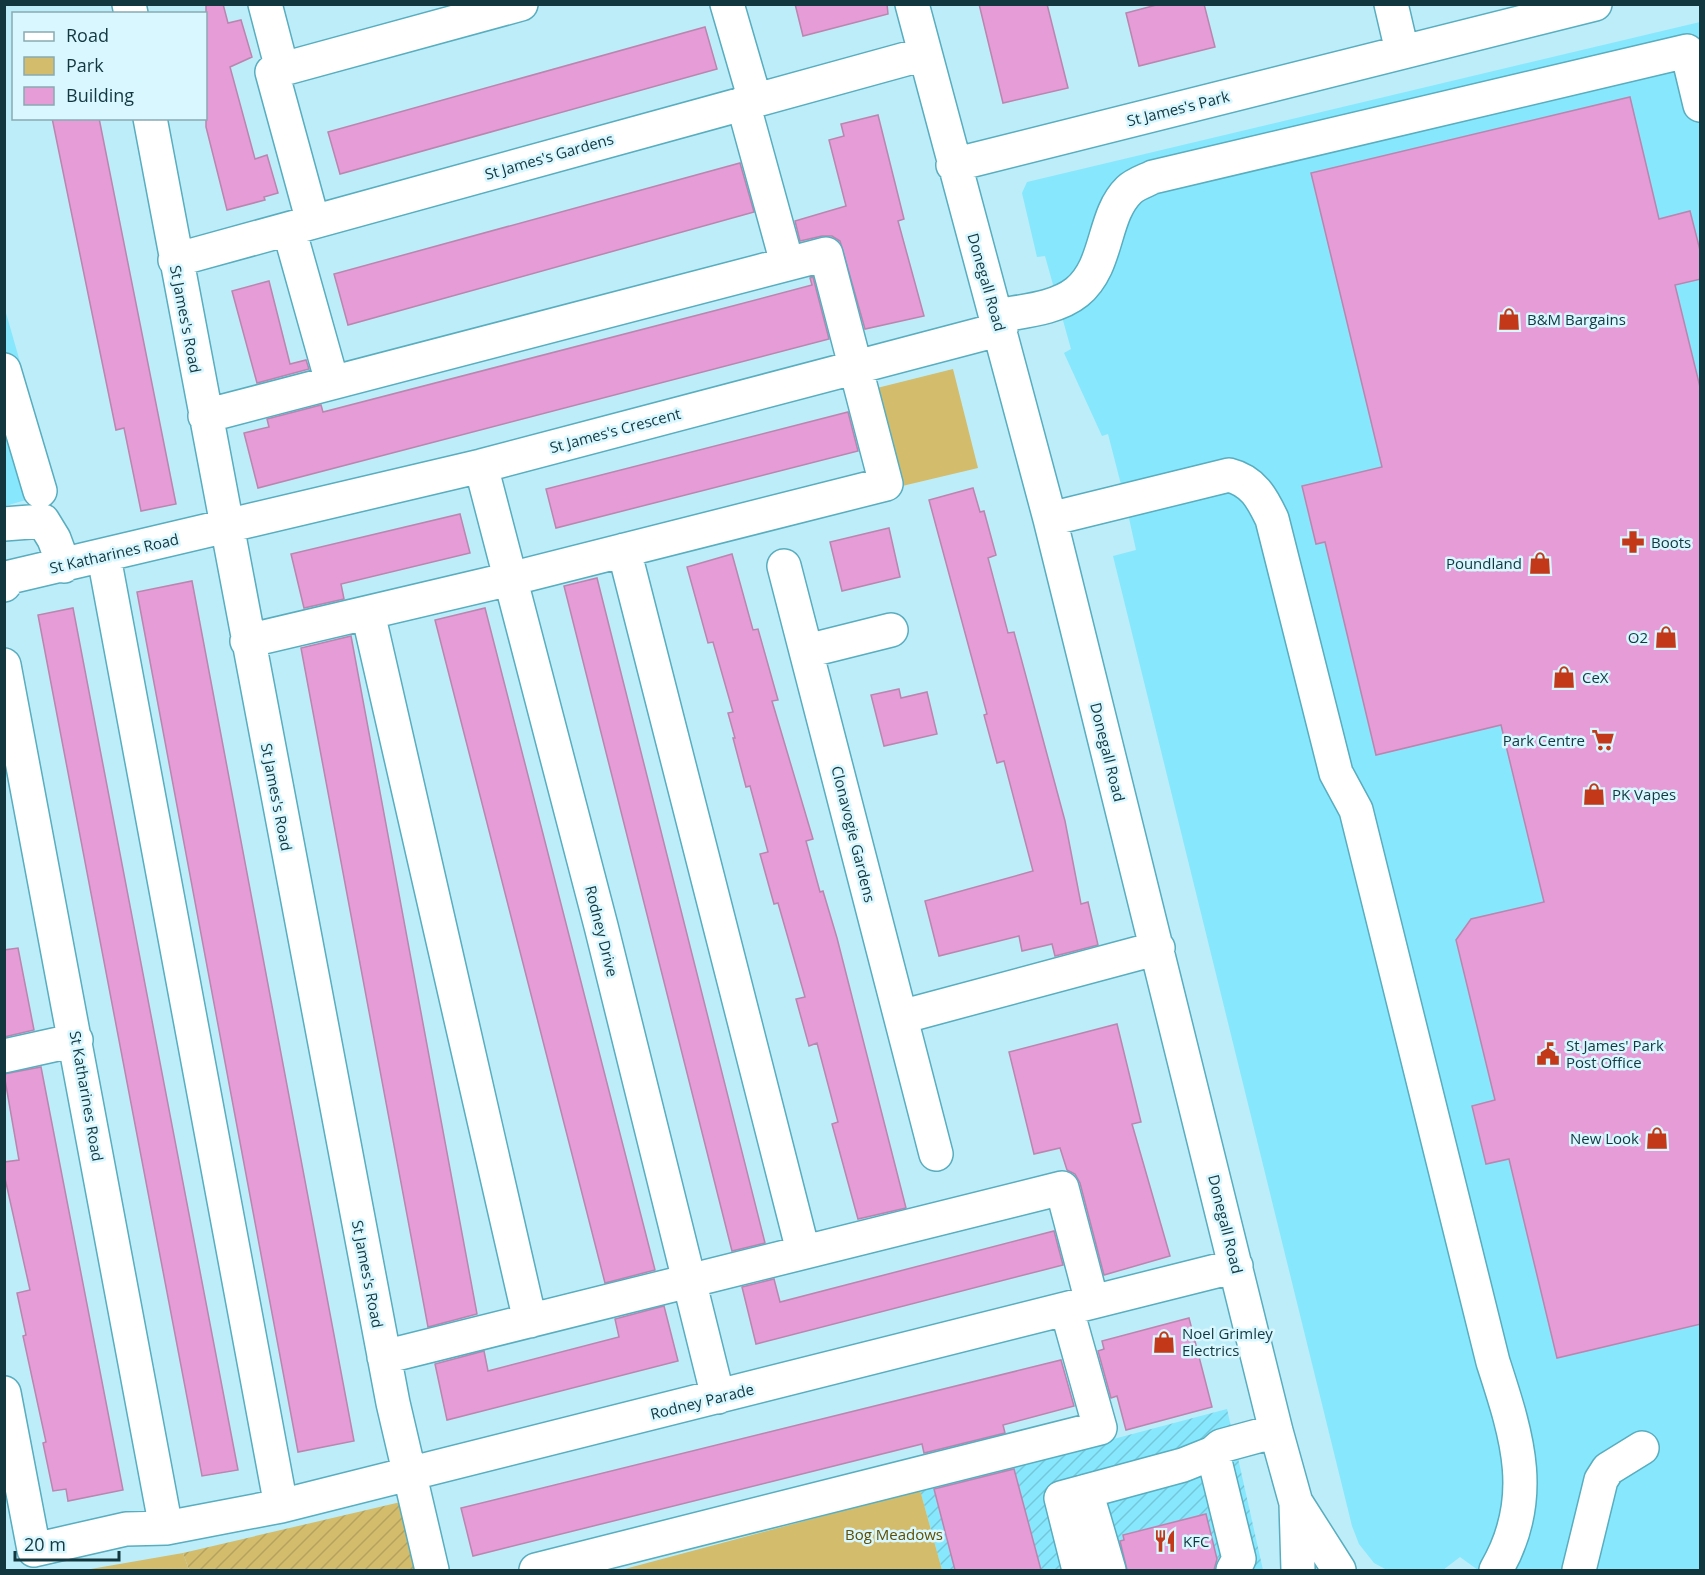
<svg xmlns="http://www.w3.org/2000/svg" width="1705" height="1575" font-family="'Open Sans',sans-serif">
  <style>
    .built { fill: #87e7fd }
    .industrial { fill: url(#industrial-furrows) }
    .green { fill: #d3bc6b }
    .garden { fill: url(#garden-furrows) }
    .building { fill: #e59cd7; stroke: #ba85af; stroke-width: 1.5 }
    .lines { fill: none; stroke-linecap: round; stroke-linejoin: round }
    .minor-casing { stroke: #58adbf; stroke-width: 36 }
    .minor { stroke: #fff; stroke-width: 33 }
    .labels { text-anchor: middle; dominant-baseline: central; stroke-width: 5; stroke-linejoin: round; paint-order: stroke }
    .street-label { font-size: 15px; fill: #13373f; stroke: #d8f7ff }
    .poi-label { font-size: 15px; fill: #13373f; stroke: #d8f7ff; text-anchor: start }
    .park-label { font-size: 15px; fill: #5f4d00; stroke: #d8f7ff }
  </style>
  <defs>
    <pattern id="industrial-furrows" width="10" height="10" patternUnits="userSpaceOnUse" patternTransform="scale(1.5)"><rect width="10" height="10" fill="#87e7fd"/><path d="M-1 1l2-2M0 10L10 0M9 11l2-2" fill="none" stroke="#74c7da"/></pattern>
    <pattern id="garden-furrows" width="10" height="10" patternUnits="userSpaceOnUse" patternTransform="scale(1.5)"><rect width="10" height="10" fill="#d3bc6b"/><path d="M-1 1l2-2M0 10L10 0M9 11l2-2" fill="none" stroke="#b4a25e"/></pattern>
  </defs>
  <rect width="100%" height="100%" fill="#bdedf8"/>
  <path class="built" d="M1700,22V1570H1478L1460,1557L1443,1570H1387L1374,1563L1359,1544L1352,1526L1113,556L1136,550L1125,500L1108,434L1102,436L1064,353L1071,349L1045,256L1037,257L1022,193L1027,182Z
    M4,306L57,491L5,506H4Z"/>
  <path class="industrial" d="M1227,1409L1263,1570H942L920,1490Z"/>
  <path class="green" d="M953,369L978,468L898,487L873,389Z
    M920,1490L942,1570H621Z
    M183,1553L189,1570H85Z"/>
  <path class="garden" d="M405,1501L418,1570H189L183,1553Z"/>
  <path class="building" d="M206,4H223L228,23L241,20L252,57L230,67L255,159L267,155L278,193L264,197L265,200L227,210L206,127Z
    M795,4H887L888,14L803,36Z
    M979,4H1047L1068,88L1003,103Z
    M1160,4H1204L1215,47L1139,66L1126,13Z
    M705,27L717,69L340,174L328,132Z
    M1630,97L1659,219L1690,211L1701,254V279L1675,285L1701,391V1324L1557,1358L1509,1159L1486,1164L1472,1106L1495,1100L1456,940L1471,919L1544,902L1501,725L1376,755L1325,542L1316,544L1302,486L1382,467L1311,173Z
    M878,115L904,219L898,221L924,316L865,329L840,241L832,236H822L800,241L795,221L846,206L829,140L844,136L841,124Z
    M52,118H99L176,504L141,511L124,428L116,430Z
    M740,163L754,212L348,325L334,274Z
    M813,277L829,339L258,488L244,433L269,427L267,419L321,405L323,412L725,308L812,285L810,278Z
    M269,281L290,364L306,360L309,369L257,383L232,291Z
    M848,412L858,451L556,528L546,489Z
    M973,488L980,512L984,511L996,555L988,558L1008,633L1014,632L1065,821L1081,904L1088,902L1098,945L1055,956L1052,944L1022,951L1019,936L939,956L925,901L1033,871L1004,761L997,763L984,715L987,714L929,500Z
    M460,514L470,553L341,584L344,599L304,608L291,554Z
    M889,528L900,577L842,591L830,542Z
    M732,554L753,630L758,629L778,700L772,701L813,839L806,841L820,892L823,891L837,938L906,1208L858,1219L832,1124L838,1122L817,1043L809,1046L796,999L805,997L778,903L774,904L760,854L768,852L750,786L746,787L733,738H735L728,713L733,712L713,642L708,643L687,567Z
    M597,578L765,1243L732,1251L564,586Z
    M192,581L354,1441L298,1452L137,592Z
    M73,608L238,1470L202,1476L38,615Z
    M485,608L655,1270L605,1283L435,620Z
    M351,636L477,1314L428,1327L301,648Z
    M899,689L901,698L927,692L937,734L884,746L871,695Z
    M18,948L34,1030L4,1037V950Z
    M1117,1024L1141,1122L1132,1124L1170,1256L1104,1275L1080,1183L1075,1174L1067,1170L1060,1148L1034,1154L1009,1052Z
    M41,1067L123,1490L68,1501L66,1489L53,1491L43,1443L46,1442L23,1336L26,1335L17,1293L30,1290L4,1174V1162L19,1160L4,1074Z
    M1054,1231L1063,1265L756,1344L742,1287L774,1279L780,1302Z
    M664,1306L678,1361L447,1420L435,1364L484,1351L488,1371L619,1337L615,1319Z
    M1189,1318L1212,1407L1126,1430L1117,1396L1111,1398L1098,1351L1104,1349L1102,1341Z
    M1061,1360L1074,1406L1003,1425L1005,1433L924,1453L922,1444L473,1556L461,1508Z
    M1014,1469L1041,1570H955L934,1489Z
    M1206,1514L1217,1559L1214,1570H1127L1120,1541L1124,1540L1123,1535Z"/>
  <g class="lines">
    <g class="minor-casing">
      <path id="minor" d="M129,4L131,14
        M265,4L282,69
        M727,4L755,100
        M912,4L1050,519L1276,1431L1296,1503L1298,1570
        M1391,4L1402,51
        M743,103L787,263
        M150,118L393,1403L432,1570
        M953,165L1595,4
        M313,222L272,72L521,4
        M289,229L332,382
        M175,260L924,54
        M997,316C1022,311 1056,309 1077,292C1109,266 1102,216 1129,190C1135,184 1145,181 1153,177L1687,51L1700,105
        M4,370L40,491
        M205,416L826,254L886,484L510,579L247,641
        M481,466L601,926L718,1397
        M1050,519L1229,475C1253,481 1262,498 1272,519L1336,773L1356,810L1493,1362C1517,1436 1538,1498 1496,1570
        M4,524L43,521L54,539L64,566
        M624,550L803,1251
        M104,557L281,1506
        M784,566L936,1154
        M4,585L10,577L481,466L1001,329
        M368,613L530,1321
        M807,651L891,630
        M4,665L166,1528
        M901,1017L1158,948
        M4,1056L76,1040
        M384,1357L1062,1188L1092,1302
        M4,1393L34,1550L126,1529L166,1528L281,1506L1236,1266
        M1213,1453L1239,1559L1233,1570
        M1086,1491L1109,1570
        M1297,1504L1339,1570
        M536,1570L1100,1428L1067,1310
        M1079,1570L1061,1498L1183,1465L1213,1453L1221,1446L1276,1431
        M1579,1570L1601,1480L1608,1469L1642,1448"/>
    </g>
    <use href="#minor" class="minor"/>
  </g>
  <defs>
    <g id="shop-bare" transform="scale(1.8)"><path d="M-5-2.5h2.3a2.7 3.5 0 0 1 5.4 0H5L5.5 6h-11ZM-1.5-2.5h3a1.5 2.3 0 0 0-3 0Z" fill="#c23818" stroke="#d8f7ff" stroke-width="2.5" paint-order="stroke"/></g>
    <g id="pharmacy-bare" transform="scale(1.8)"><path d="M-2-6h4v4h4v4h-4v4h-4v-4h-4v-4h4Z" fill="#c23818" stroke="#d8f7ff" stroke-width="2.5" paint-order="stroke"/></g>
    <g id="supermarket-bare" transform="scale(1.8)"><path d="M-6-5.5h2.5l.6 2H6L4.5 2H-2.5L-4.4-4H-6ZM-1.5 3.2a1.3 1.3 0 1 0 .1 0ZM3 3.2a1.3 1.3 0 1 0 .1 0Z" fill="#c23818" stroke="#d8f7ff" stroke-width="2.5" paint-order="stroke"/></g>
    <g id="civic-bare" transform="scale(1.8)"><path d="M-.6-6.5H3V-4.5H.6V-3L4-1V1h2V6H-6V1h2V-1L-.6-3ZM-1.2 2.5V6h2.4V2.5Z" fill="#c23818" stroke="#d8f7ff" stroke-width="2.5" paint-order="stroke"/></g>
    <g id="restaurant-bare" transform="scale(1.8)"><path d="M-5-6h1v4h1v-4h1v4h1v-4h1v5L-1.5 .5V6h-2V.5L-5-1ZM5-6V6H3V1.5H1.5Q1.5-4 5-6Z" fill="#c23818" stroke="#d8f7ff" stroke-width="2.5" paint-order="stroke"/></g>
  </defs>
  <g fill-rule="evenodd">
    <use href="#shop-bare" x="1509" y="319"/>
    <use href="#pharmacy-bare" x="1633" y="542"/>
    <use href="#shop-bare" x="1540" y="563"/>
    <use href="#shop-bare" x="1666" y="637"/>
    <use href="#shop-bare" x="1564" y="677"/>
    <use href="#supermarket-bare" x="1603" y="740"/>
    <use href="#shop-bare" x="1594" y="794"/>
    <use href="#civic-bare" x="1548" y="1054"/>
    <use href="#shop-bare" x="1657" y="1138"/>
    <use href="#shop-bare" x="1164" y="1342"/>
    <use href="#restaurant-bare" x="1165" y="1541"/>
  </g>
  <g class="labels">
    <g class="street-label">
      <text transform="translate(1178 108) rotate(-14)">St James's Park</text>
      <text transform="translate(549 156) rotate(-16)">St James's Gardens</text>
      <text transform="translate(987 282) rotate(74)">Donegall Road</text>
      <text transform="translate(186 319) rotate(79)">St James's Road</text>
      <text transform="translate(615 430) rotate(-15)">St James's Crescent</text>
      <text transform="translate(114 553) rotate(-13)">St Katharines Road</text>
      <text transform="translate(1108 752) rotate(76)">Donegall Road</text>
      <text transform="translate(277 797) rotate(79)">St James's Road</text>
      <text transform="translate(854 834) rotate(76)">Clonavogie Gardens</text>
      <text transform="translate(602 931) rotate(76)">Rodney Drive</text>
      <text transform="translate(87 1096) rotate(80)">St Katharines Road</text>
      <text transform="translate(1226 1224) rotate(76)">Donegall Road</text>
      <text transform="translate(368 1274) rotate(79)">St James's Road</text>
      <text transform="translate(702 1401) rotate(-14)">Rodney Parade</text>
    </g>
    <g class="poi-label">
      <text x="1527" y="319">B&amp;M Bargains</text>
      <text x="1651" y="542">Boots</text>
      <text x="1522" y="563" text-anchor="end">Poundland</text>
      <text x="1648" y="637" text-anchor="end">O2</text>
      <text x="1582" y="677">CeX</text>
      <text x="1585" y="740" text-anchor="end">Park Centre</text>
      <text x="1612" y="794">PK Vapes</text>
      <text x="1566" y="1045">St James' Park<tspan x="1566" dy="17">Post Office</tspan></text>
      <text x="1639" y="1138" text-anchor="end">New Look</text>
      <text x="1182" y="1333">Noel Grimley<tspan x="1182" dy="17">Electrics</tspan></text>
      <text x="1183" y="1541">KFC</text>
    </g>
    <g class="park-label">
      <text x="894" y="1534">Bog Meadows</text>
    </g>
  </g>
  <rect width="1705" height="1575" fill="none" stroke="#13373f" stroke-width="12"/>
  <rect x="12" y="12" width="195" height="108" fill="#d8f7ff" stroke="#89aab2" stroke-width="1.5"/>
  <rect x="24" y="32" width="30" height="9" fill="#ffffff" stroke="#89aab2" stroke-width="1.5"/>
  <text x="66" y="42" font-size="18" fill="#13373f">Road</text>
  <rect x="24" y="57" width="30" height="18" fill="#d3bc6b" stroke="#89aab2" stroke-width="1.5"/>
  <text x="66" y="72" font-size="18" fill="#13373f">Park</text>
  <rect x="24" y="87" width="30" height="18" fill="#e59cd7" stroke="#89aab2" stroke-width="1.5"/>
  <text x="66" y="102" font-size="18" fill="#13373f">Building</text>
  <path d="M15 1551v9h104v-9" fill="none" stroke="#13373f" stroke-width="3"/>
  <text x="24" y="1551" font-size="18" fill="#13373f" stroke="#d8f7ff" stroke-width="4.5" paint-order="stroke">20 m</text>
</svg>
